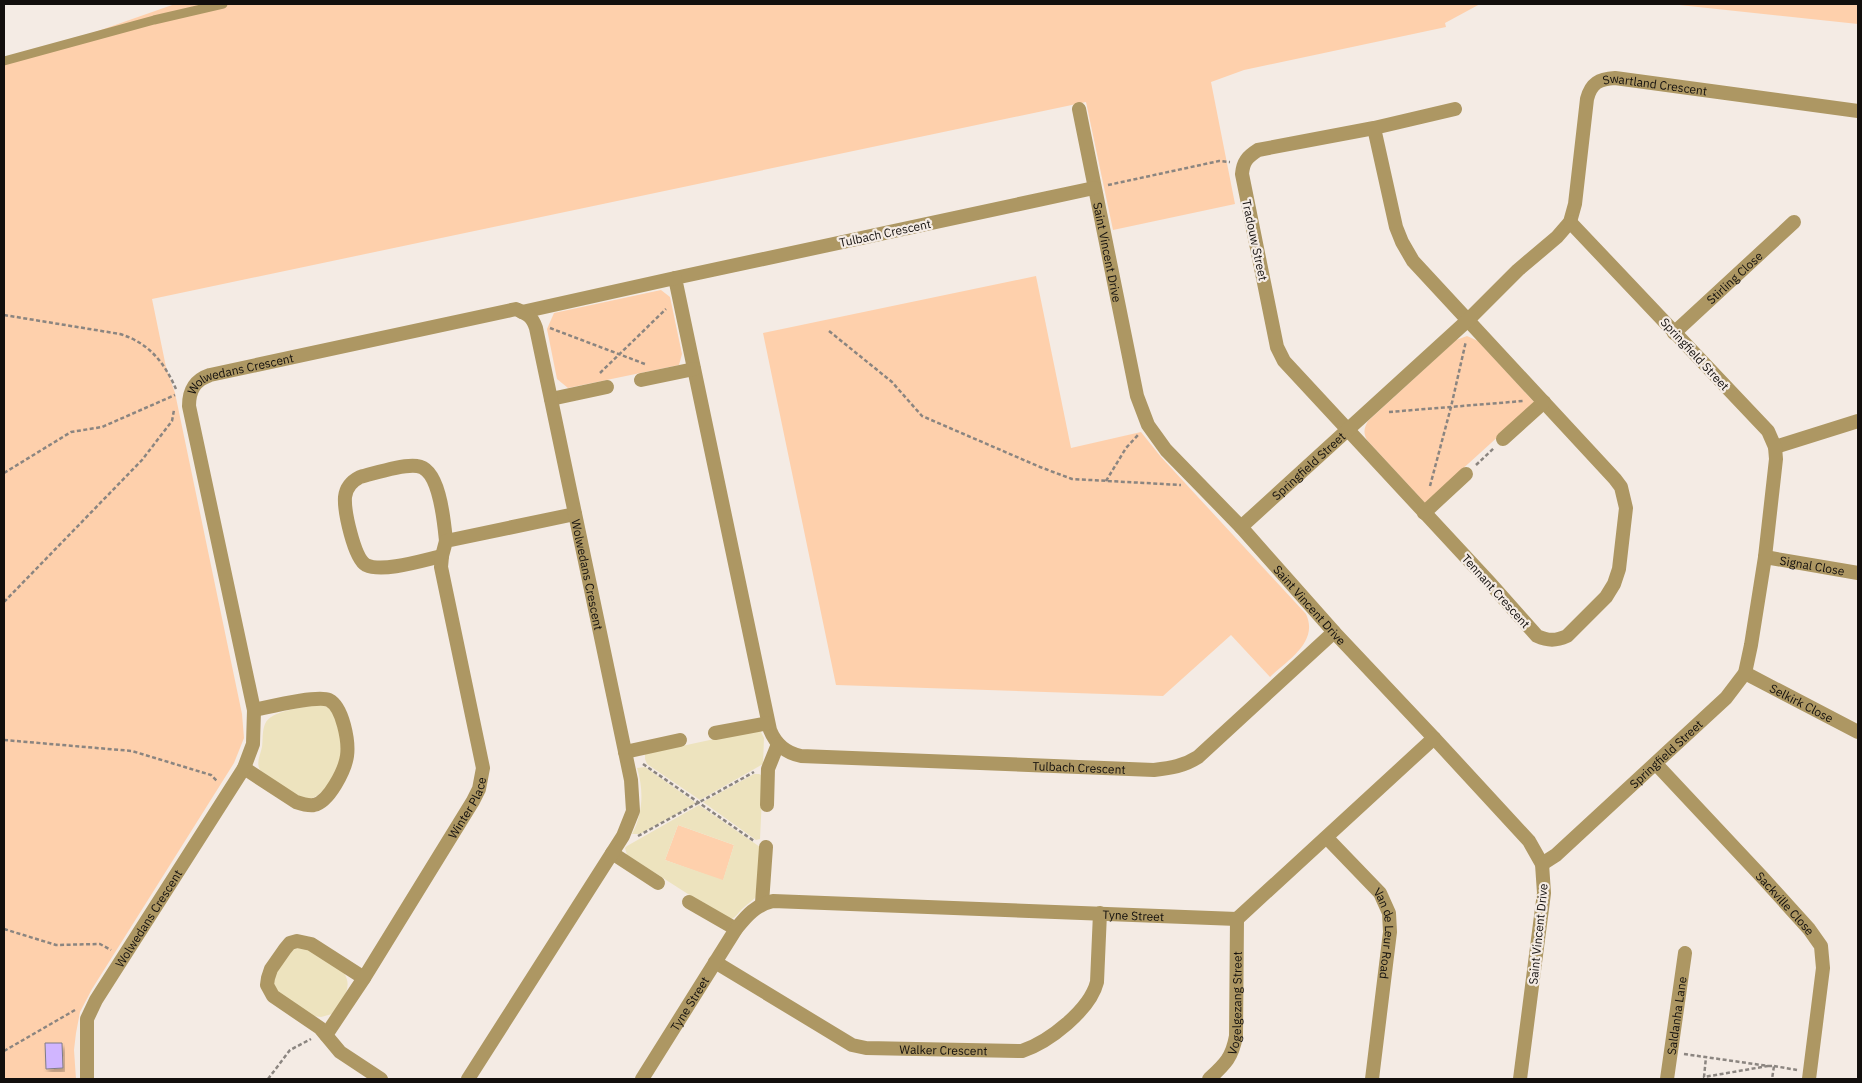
<svg xmlns="http://www.w3.org/2000/svg" width="1862" height="1083" font-family="'IBM Plex Sans',sans-serif">
  <style>
    .green { fill: #fed0ac }
    .sand { fill: #ede3be; fill-rule: evenodd }
    .building { fill: #d0b5ff; stroke: #7f7c85; filter: url(#shadow) }
    .lines { fill: none; stroke-linecap: round; stroke-linejoin: round }
    .path { stroke: #8b8580; stroke-width: 2.5; stroke-dasharray: 4 2.5; stroke-linecap: butt }
    .service { stroke: #ad9763; stroke-width: 9 }
    .minor { stroke: #ad9763; stroke-width: 14 }
    .labels { text-anchor: middle; dominant-baseline: central; stroke-width: 4.5; stroke-linejoin: round; paint-order: stroke }
    .street-label { font-size: 12px; fill: #120f0d; stroke: #f4ebe4 }
  </style>
  <defs>
    <filter id="shadow"><feDropShadow dx="3" dy="5" stdDeviation="2.5" flood-color="#0004"/></filter>
  </defs>
  <rect width="100%" height="100%" fill="#f4ebe4"/>
  <path class="green" d="M175,4H1480L1445,23L1446,27L1244,70L1211,82L1235,204L1113,230L1086,102L152,299L166,367L175,393L242,714L244,738L234,763L92,989L80,1012L76,1033L74,1050L76,1079H4V64Z
    M1670,4H1858V24Z
    M1036,276L1071,448L1141,432L1161,457L1306,614C1319,642 1288,660 1270,677L1231,635L1163,696L836,685L763,333Z
    M661,290L670,297L682,354L679,365L568,388L557,379L547,329L554,313Z
    M1467,336L1478,341L1535,403L1425,503L1367,440C1363,433 1364,428 1368,421L1456,340Z
    M678,825L734,845L723,881L665,860Z"/>
  <path class="sand" d="M316,705C321,705 326,705 330,709C337,715 342,744 342,754C341,768 322,801 306,799C293,798 271,778 260,770C256,762 260,756 262,747C263,740 262,731 265,724C271,710 302,708 316,705Z
    M756,730H760L764,738L763,764L700,800L647,764L645,759V754Z
    M645,767L696,803L640,834H632C643,814 644,790 637,768Z
    M754,774H759L763,776L760,839L756,840L703,802Z
    M699,805L760,847C760,859 762,890 755,898C751,902 746,905 742,909C737,914 735,920 727,919L627,855L625,848L627,846ZM678,825L734,845L723,880L665,860Z
    M296,948H307L344,973C354,989 341,1001 332,1014L321,1017L313,1016L280,995L273,984L274,975L290,950Z"/>
  <path class="building" d="M45,1043H62L63,1068L46,1069Z"/>
  <g class="lines">
    <path class="path" d="M1108,185L1219,161L1230,162
      M4,315L120,334C149,343 164,362 176,389
      M550,328L645,364
      M829,331L892,382L922,416L1040,467L1072,479L1181,485
      M600,373L666,309
      M1389,412L1523,401
      M1476,465L1494,448
      M4,473L71,432L102,427L175,395
      M1106,481L1126,448L1138,435
      M1430,486L1451,407L1466,341
      M4,602L142,460L172,421L174,410
      M4,740L132,751L211,775L218,782
      M643,764L754,841
      M638,836L754,772
      M4,929L56,945L100,944L111,950
      M4,1051L75,1010
      M1684,1054L1768,1066L1704,1077L1706,1057
      M1768,1066H1774L1772,1079
      M1774,1066L1797,1070
      M268,1079L290,1050L311,1039"/>
    <path class="service" d="M4,61L154,20L223,4"/>
    <g class="minor">
      <path id="s1" d="M1079,109L1137,396L1148,425L1166,450L1241,527L1334,632L1434,738L1529,841L1542,864L1544,893L1520,1079"/>
      <path d="M1374,128L1396,227L1402,242L1413,261L1615,479L1621,487L1626,508L1619,569L1614,584L1606,597L1567,636C1556,641 1548,641 1537,636L1489,582L1284,361L1277,347L1242,174C1243,162 1247,157 1258,150L1374,128L1455,109"/>
      <path id="s2" d="M1094,188L675,278L770,730C776,745 786,753 801,756L1154,770C1171,768 1184,766 1198,757L1334,632"/>
      <path d="M522,312L675,278"/>
      <path id="s3" d="M1674,333L1794,222"/>
      <path d="M641,380L694,369"/>
      <path d="M551,399L607,387"/>
      <path d="M1503,439L1544,402"/>
      <path d="M1775,447L1858,421"/>
      <path d="M1424,513L1466,474"/>
      <path id="s4" d="M1241,527L1468,320L1518,270L1557,237L1570,222L1575,204L1587,99C1591,83 1599,79 1615,78L1858,111"/>
      <path d="M442,556C424,560 383,573 366,565C354,558 344,511 345,497C346,488 352,481 360,477C376,473 402,464 417,466C440,468 444,522 446,541"/>
      <path id="s5" d="M1765,557L1858,573"/>
      <path id="s6" d="M1745,673L1858,732"/>
      <path d="M715,733L768,723"/>
      <path d="M625,752L680,740"/>
      <path id="s7" d="M1656,764L1762,877L1809,929L1821,946L1823,968L1809,1079"/>
      <path d="M244,768L296,802C302,804 308,806 314,805C329,802 345,770 347,756C349,742 343,707 329,700C317,695 269,707 254,710"/>
      <path d="M767,805L768,769L778,744"/>
      <path id="s8" d="M1327,838L1380,893L1389,913L1390,932L1372,1079"/>
      <path d="M612,853L658,883"/>
      <path id="s9" d="M1542,864L1556,855L1726,698L1745,673L1751,645L1765,557L1776,459L1775,447L1768,431L1570,222"/>
      <path d="M689,902L736,929"/>
      <path d="M762,903L766,847"/>
      <path id="s10" d="M715,962L852,1045L866,1048L1022,1051C1049,1042 1090,1010 1097,982L1100,913"/>
      <path d="M364,978L311,944L297,941L290,943L285,949L271,969L268,978L267,985L273,996L320,1028L340,1052L381,1079"/>
      <path id="s11" d="M326,1035L364,978L473,801L479,789L483,768L441,567L442,556L446,541L575,514"/>
      <path id="s12" d="M87,1079V1019L96,1000L244,768L253,744L254,710L189,406C189,390 195,380 210,375L516,309C527,314 532,316 536,328L631,780L633,811L623,836L468,1079"/>
      <path id="s13" d="M642,1079L736,929C747,915 756,905 773,901L1237,919L1434,738"/>
      <path id="s14" d="M1209,1079C1225,1064 1232,1058 1236,1036L1237,919"/>
      <path id="s15" d="M1667,1079L1685,953"/>
    </g>
  </g>
  <g class="labels">
    <g class="street-label">
      <text stroke="none"><textPath href="#s4" startOffset="652">Swartland Crescent</textPath></text>
      <text transform="translate(885 233) rotate(-12)">Tulbach Crescent</text>
      <text transform="translate(1255 240) rotate(78)">Tradouw Street</text>
      <text stroke="none"><textPath href="#s1" startOffset="146">Saint Vincent Drive</textPath></text>
      <text stroke="none"><textPath href="#s3" startOffset="82">Stirling Close</textPath></text>
      <text transform="translate(1695 354) rotate(47)">Springfield Street</text>
      <text stroke="none"><textPath href="#s12" startOffset="796">Wolwedans Crescent</textPath></text>
      <text stroke="none"><textPath href="#s4" startOffset="91">Springfield Street</textPath></text>
      <text stroke="none"><textPath href="#s5" startOffset="48">Signal Close</textPath></text>
      <text stroke="none"><textPath href="#s12" startOffset="1361">Wolwedans Crescent</textPath></text>
      <text transform="translate(1496 591) rotate(48)">Tennant Crescent</text>
      <text stroke="none"><textPath href="#s1" startOffset="566">Saint Vincent Drive</textPath></text>
      <text stroke="none"><textPath href="#s6" startOffset="64">Selkirk Close</textPath></text>
      <text stroke="none"><textPath href="#s9" startOffset="166">Springfield Street</textPath></text>
      <text stroke="none"><textPath href="#s2" startOffset="1211">Tulbach Crescent</textPath></text>
      <text stroke="none"><textPath href="#s11" startOffset="268">Winter Place</textPath></text>
      <text stroke="none"><textPath href="#s7" startOffset="190">Sackville Close</textPath></text>
      <text stroke="none"><textPath href="#s13" startOffset="585">Tyne Street</textPath></text>
      <text stroke="none"><textPath href="#s12" startOffset="178">Wolwedans Crescent</textPath></text>
      <text transform="translate(1538 934) rotate(-84)">Saint Vincent Drive</text>
      <text stroke="none"><textPath href="#s8" startOffset="118">Van de Leur Road</textPath></text>
      <text stroke="none"><textPath href="#s14" startOffset="85">Vogelgezang Street</textPath></text>
      <text stroke="none"><textPath href="#s13" startOffset="89">Tyne Street</textPath></text>
      <text stroke="none"><textPath href="#s15" startOffset="64">Saldanha Lane</textPath></text>
      <text stroke="none"><textPath href="#s10" startOffset="252">Walker Crescent</textPath></text>
    </g>
  </g>
  <rect width="1862" height="1083" fill="none" stroke="#120f0d" stroke-width="10"/>
</svg>
